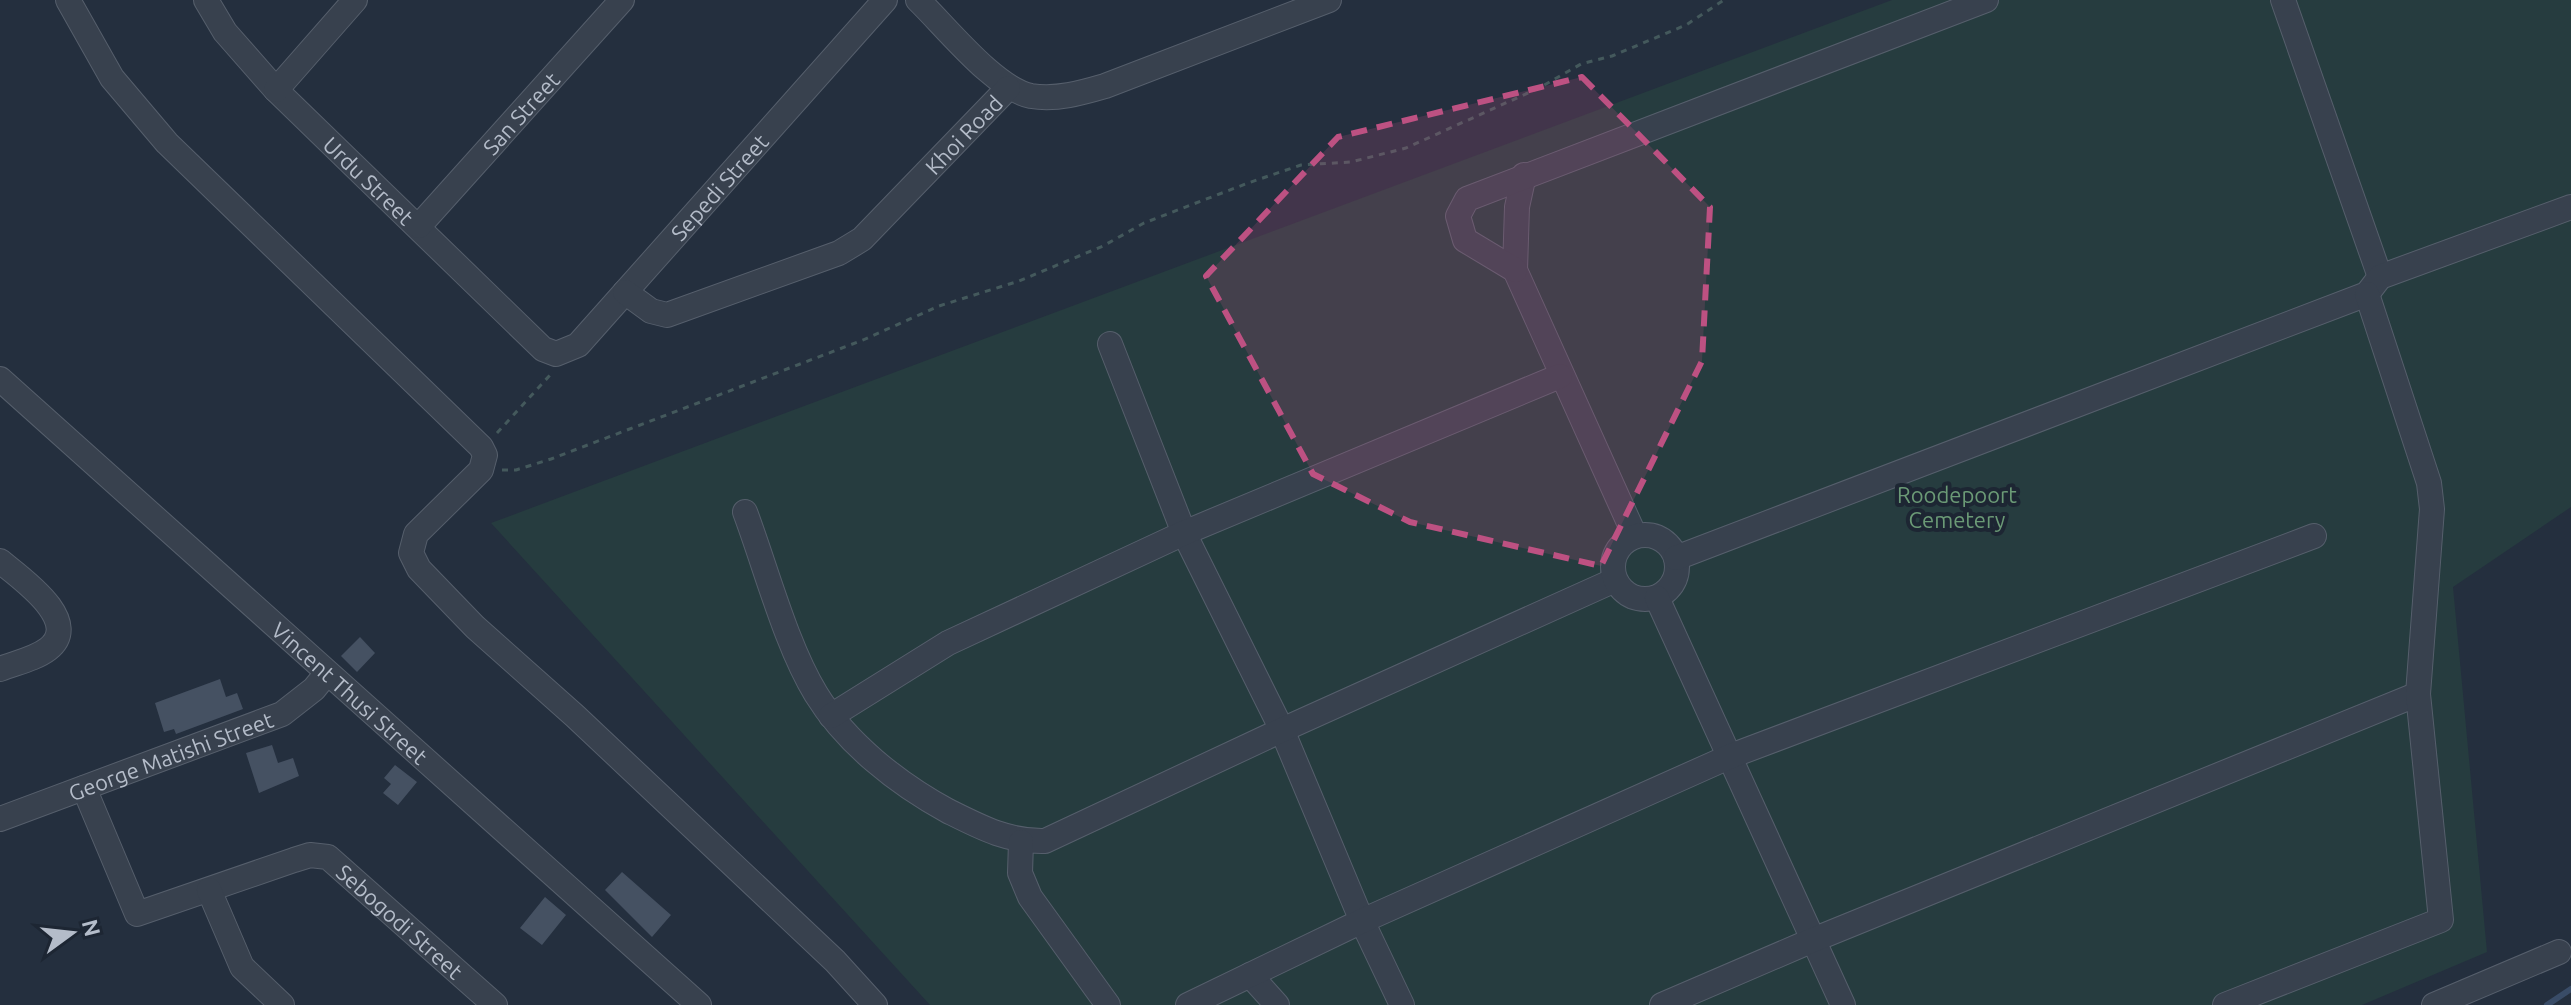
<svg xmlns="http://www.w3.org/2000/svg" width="2571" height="1005" font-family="Ubuntu,sans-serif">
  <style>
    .green { fill: #263c3f }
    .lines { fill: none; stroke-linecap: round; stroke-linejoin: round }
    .stream { stroke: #394c67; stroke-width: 6 }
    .building { fill: #455162 }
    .minor-casing { stroke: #565f6c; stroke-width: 26 }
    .path { stroke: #44595c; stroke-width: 3; stroke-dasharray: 6 6; stroke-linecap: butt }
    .minor { stroke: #38414e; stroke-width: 24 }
    .marked { fill: #bd5182; fill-opacity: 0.2; stroke: #bd5182; stroke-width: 6; stroke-dasharray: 16 10; stroke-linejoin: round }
    .labels { text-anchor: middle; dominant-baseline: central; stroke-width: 8; stroke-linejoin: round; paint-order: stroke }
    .street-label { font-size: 22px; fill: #b4bcc9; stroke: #1d2633 }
    .park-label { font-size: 22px; fill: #6b9a76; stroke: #1d2633 }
  </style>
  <rect width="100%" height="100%" fill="#242f3e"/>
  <path class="green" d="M1892,0H2571V507L2453,587L2487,952L2362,1005H930L491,523Z"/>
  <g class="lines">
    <path class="stream" d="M2547,1005L2571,989"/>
  </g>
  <path class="building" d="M360,637L375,653L357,672L341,656Z
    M220,679L226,697L237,693L243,709L176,734L174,729L164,732L155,703Z
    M272,745L278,763L293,758L299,776L259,793L246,753Z
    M395,765L417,782L398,805L383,793L391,784L384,778Z
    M622,872L671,915L652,937L605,890Z
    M545,897L566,915L542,945L520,928Z"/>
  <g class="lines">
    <g class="minor-casing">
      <g id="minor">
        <path d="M68,0L112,78L167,143L481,447L485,455L481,470L416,534L411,553L419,569L475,627L575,716L835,961L875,1005"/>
        <path id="s1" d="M206,0L225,32L276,90L543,349L556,354L578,345L885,0"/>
        <path d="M918,0C946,27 995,89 1031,96C1057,100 1081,93 1105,86L1329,0"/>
        <path d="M2283,0L2380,277"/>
        <path d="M276,90L355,0"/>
        <path d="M1524,175L1517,207L1515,270L1635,536"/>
        <path id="s2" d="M419,226L622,0"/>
        <path d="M1515,270L1465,240L1458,216L1467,199L1986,0"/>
        <path id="s3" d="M625,292L651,311L667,315L839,253L862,239L1008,88"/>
        <path d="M1110,344L1184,533L1282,730L1362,921L1402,1005"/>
        <path id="s4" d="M0,379L699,1005"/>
        <path d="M745,512C766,568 786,645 816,694C846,743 898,784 948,811C980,827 1008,842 1045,841L1282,730L1615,580"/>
        <circle cx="1645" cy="567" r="32"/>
        <path d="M1676,558L2367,294L2380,277L2571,207"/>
        <path d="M0,561C19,577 84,621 48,649C35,659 15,663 0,669"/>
        <path d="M1657,598L1843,1005"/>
        <path d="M831,716L948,643L1184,533L1560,376"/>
        <path id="s5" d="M84,788L137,914L294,860L310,855L328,857L495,1005"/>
        <path id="s6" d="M0,819L282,714L314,689L327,673"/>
        <path d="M1021,842L1020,873L1030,897L1108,1005"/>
        <path d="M209,890L242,967L282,1005"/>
        <path d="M1250,975L1277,1005"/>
        <path d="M1188,1005L1362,921L1731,756L2314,536"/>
        <path d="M1662,1005L1813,940L2418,694"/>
        <path d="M2225,1005L2441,920L2418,694L2432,509L2429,483L2367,294"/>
        <path d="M2434,1005L2559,952"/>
      </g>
    </g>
    <path class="path" d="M497,433L551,374
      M502,470H516L551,459L863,340L939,306L1019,281L1103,246L1144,223L1248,183L1301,165L1351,162L1406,148L1539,88L1581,64L1612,56L1686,25L1724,0"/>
    <use href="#minor" class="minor"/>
  </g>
  <path class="marked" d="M1582,77L1710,207L1702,361L1601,566L1410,522L1313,474L1206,276L1338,137Z"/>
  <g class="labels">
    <g class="street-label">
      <text stroke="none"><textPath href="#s2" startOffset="152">San Street</textPath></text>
      <text stroke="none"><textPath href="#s3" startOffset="404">Khoi Road</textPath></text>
      <text stroke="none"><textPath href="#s1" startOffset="244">Urdu Street</textPath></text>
      <text stroke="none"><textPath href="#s1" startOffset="736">Sepedi Street</textPath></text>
      <text stroke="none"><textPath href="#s4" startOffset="470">Vincent Thusi Street</textPath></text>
      <text stroke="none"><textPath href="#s6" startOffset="182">George Matishi Street</textPath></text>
      <text stroke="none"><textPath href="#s5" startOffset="434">Sebogodi Street</textPath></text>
    </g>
    <g class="park-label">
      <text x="1957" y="494">Roodepoort<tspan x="1957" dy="25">Cemetery</tspan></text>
    </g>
  </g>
  <g transform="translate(72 933) rotate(75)" stroke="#1d2633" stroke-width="6" paint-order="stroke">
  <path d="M0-6L14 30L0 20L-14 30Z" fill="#b4bcc9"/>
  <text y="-12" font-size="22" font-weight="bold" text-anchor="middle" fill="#b4bcc9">N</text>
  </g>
</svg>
